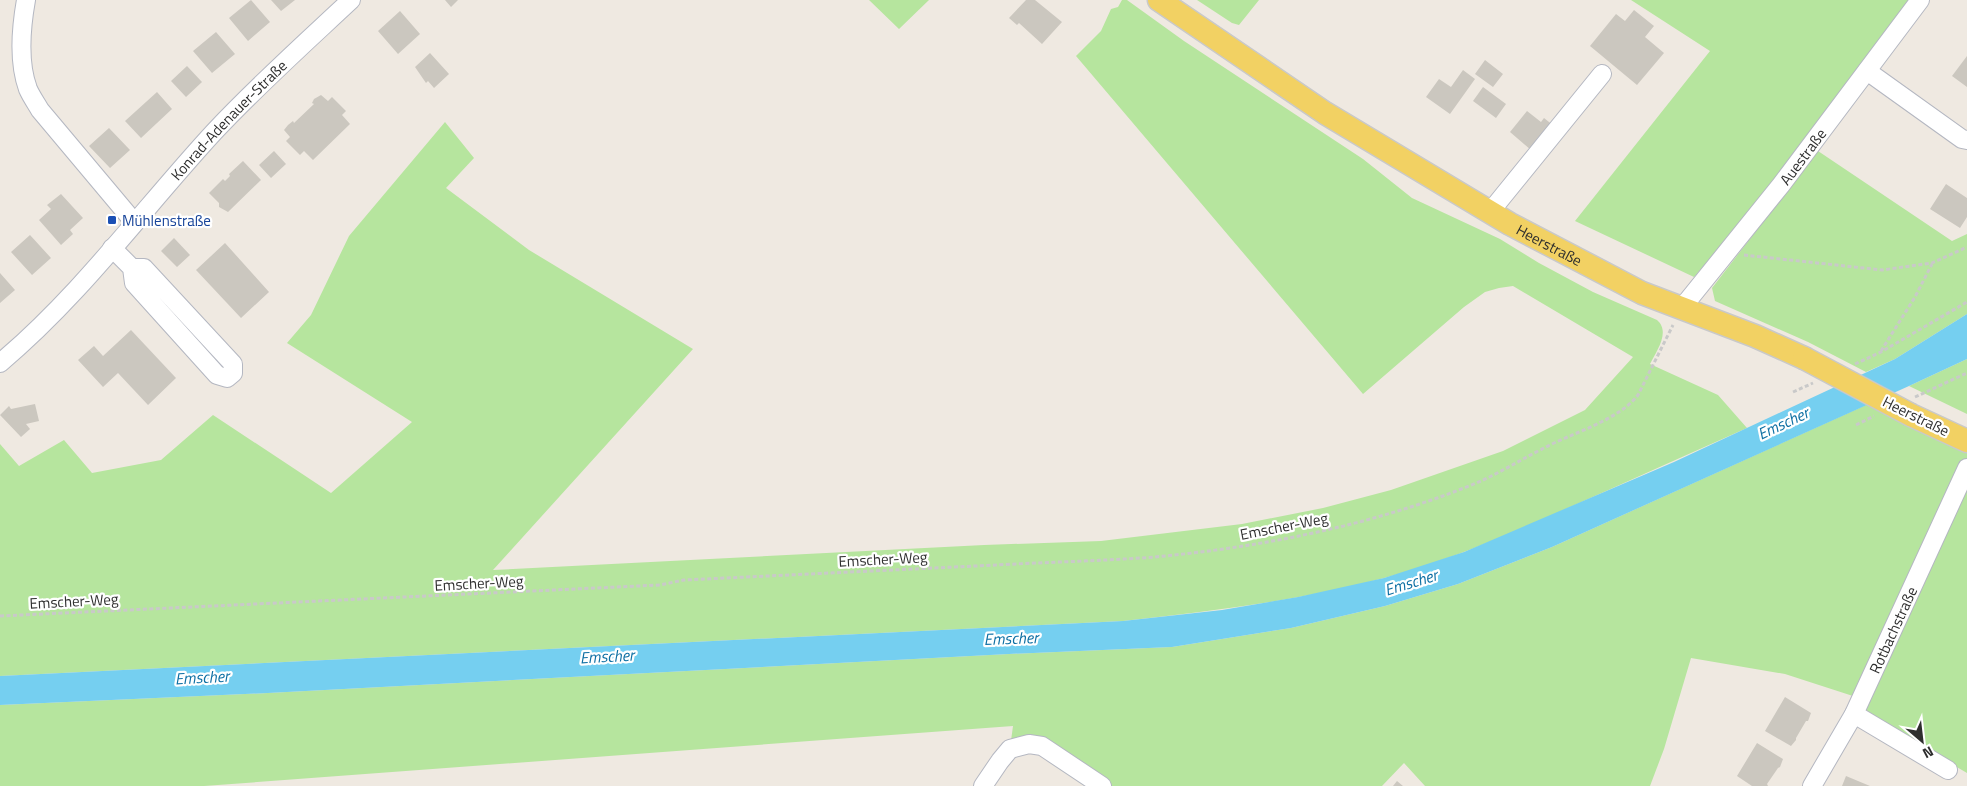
<svg xmlns="http://www.w3.org/2000/svg" width="1967" height="786" font-family="'Titillium Web',sans-serif">
  <style>
    .green { fill: #b6e59e }
    .water { fill: #75cff0 }
    .building { fill: #cbc7bf }
    .lines { fill: none; stroke-linecap: round; stroke-linejoin: round }
    .minor-casing { stroke: #b4b7c1; stroke-width: 20 }
    .major-casing { stroke: #c9c9c9; stroke-width: 25 }
    .path { stroke: #c9c9c9; stroke-width: 3; stroke-dasharray: 4 2.5; stroke-linecap: butt }
    .minor { stroke: #fff; stroke-width: 18 }
    .major { stroke: #f2d163; stroke-width: 22 }
    .major-bridge-casing { stroke: #c9c9c9; stroke-width: 25; stroke-linecap: butt }
    .major-bridge { stroke: #f2d163; stroke-width: 22 }
    .transit-dot { fill: #1a4fb4; stroke: #fff; stroke-width: 2 }
    .labels { text-anchor: middle; dominant-baseline: central; stroke-width: 4.5; stroke-linejoin: round; paint-order: stroke }
    .street-label { font-size: 15px; fill: #2e2e2e; stroke: #fff }
    .transit-label { font-size: 15px; fill: #164399; stroke: #fff; text-anchor: start }
    .water-label { font-size: 16px; font-style: italic; fill: #0d6fa3; stroke: #fff }
  </style>
  <rect width="100%" height="100%" fill="#efe9e1"/>
  <path class="green" d="M869,0H929L899,29Z
    M1122,0H1127L1184,41L1363,159L1412,198L1500,239L1539,263L1593,292L1657,320C1671,332 1656,352 1650,364L1718,395L1747,428C1681,457 1616,487 1550,516C1496,540 1441,563 1384,578C1299,601 1211,611 1123,621L0,676V444L19,466L64,440L92,473L161,460L213,415L331,493L412,422L287,343L311,315L349,236L445,122L474,158L446,188L529,250L693,349L493,570L984,545L1101,541L1242,524L1323,508L1391,490L1503,451L1585,410L1633,357L1513,286L1499,288L1485,292L1464,307L1363,394L1076,56L1101,31L1111,9L1118,7Z
    M1197,0H1259L1239,25L1232,23Z
    M1631,0H1916L1778,182L1694,277L1575,221L1710,51Z
    M1818,151L1952,241L1967,234V314L1895,359L1866,372L1808,342L1715,301L1712,288Z
    M1967,359V414L1909,386Z
    M1875,401L1967,447V458L1856,697L1785,674L1691,658L1664,749L1650,786H1425L1404,763L1382,786H1107L1043,744L1010,748L1013,726L204,786H0V705L268,693L1009,654L1172,647L1291,628L1385,606L1458,584L1552,547Z
    M1967,484V773L1858,709Z"/>
  <path class="water" d="M1967,314V359L1909,386L1552,547L1458,584L1385,606L1291,628L1172,647L1009,654L268,693L0,705V676L1123,621L1222,610L1298,597L1384,578L1464,552L1674,462L1895,359Z"/>
  <path class="building" d="M251,0L270,22L248,41L229,18Z
    M271,0H295L281,11Z
    M445,0H458L451,7Z
    M1026,0H1035L1062,22L1042,44L1019,23L1017,25L1009,18Z
    M1634,10L1654,26L1645,37L1664,53L1637,85L1590,46L1616,14L1625,21Z
    M400,11L420,34L398,54L378,31Z
    M216,32L235,54L212,73L193,51Z
    M430,53L449,74L434,88L428,81L426,83L415,67Z
    M1967,56V87L1952,76Z
    M1485,60L1503,74L1493,87L1475,74Z
    M187,66L202,82L186,97L171,81Z
    M1463,70L1475,79L1450,114L1426,97L1439,79L1451,87Z
    M1483,87L1506,104L1496,118L1473,101Z
    M157,92L172,109L141,138L125,121Z
    M321,95L328,101L332,97L346,111L342,115L350,124L313,160L304,151L300,155L286,141L290,137L284,130L288,125L293,121L294,123L314,104L312,103L314,99Z
    M1527,111L1541,122L1544,118L1554,126L1531,150L1510,132Z
    M109,128L130,150L110,168L89,146Z
    M274,151L286,164L271,178L259,165Z
    M243,161L261,180L228,212L219,207V203L209,193L223,179L225,181L230,176L229,174Z
    M1946,184L1967,198V217L1960,228L1930,209Z
    M61,194L83,218L70,230L73,234L61,245L39,220L51,209L47,205Z
    M30,235L51,258L32,275L11,252Z
    M174,238L190,255L177,267L161,251Z
    M225,243L269,292L241,318L196,270Z
    M0,273L15,290L0,303Z
    M131,330L176,378L148,405L118,373L103,387L78,360L94,346L103,356Z
    M35,404L39,421L26,424L30,429L21,437L0,415L9,406L11,409Z
    M1785,697L1811,713L1808,721H1806L1796,738V740L1791,746L1765,731Z
    M1757,743L1783,759L1780,767L1778,768L1767,784L1768,786H1752L1737,776Z
    M1846,776L1870,786H1842Z
    M1397,781L1403,786H1393Z"/>
  <g class="lines">
    <g class="minor-casing">
      <g id="minor">
        <path d="M26,0C21,28 18,62 28,89C31,96 36,103 40,110L134,222"/>
        <path d="M1867,71L1962,139L1967,140"/>
        <path d="M1490,212L1602,74"/>
        <path d="M112,248L132,268L134,283L217,375L227,378L233,373V364L144,268H132"/>
        <path id="s1" d="M1681,309L1781,185L1920,0"/>
        <path id="s2" d="M0,363C81,295 143,209 214,132C258,85 305,43 351,0"/>
        <path d="M1854,714L1948,770"/>
        <path d="M983,786L1000,761L1010,749L1029,744L1042,746L1102,786"/>
        <path id="s3" d="M1812,786L1854,714L1967,468"/>
      </g>
    </g>
    <g class="major-casing">
      <g id="major">
        <path id="s4" d="M1159,0L1325,113L1510,224L1642,293L1755,336L1804,358"/>
        <path d="M1911,415L1967,441"/>
      </g>
    </g>
    <path class="path" d="M1744,255L1882,270L1932,263L1967,247
      M1881,351L1915,297L1932,264
      M1855,364L1881,352L1967,302
      M1793,392L1813,383
      M1915,397L1967,373
      M1856,425L1874,416
      M0,616L660,585L684,580C788,575 892,570 996,565C1049,562 1102,561 1155,557C1261,547 1369,526 1469,486C1495,476 1518,461 1544,448C1572,433 1619,420 1638,395L1673,325"/>
    <use href="#minor" class="minor"/>
    <use href="#major" class="major"/>
    <g class="major-bridge-casing">
      <path id="major-bridge" d="M1804,358L1911,415"/>
    </g>
    <use href="#major-bridge" class="major-bridge"/>
  </g>
  <rect class="transit-dot" x="107" y="215" width="10" height="10" rx="2.5"/>
  <g class="labels">
    <g class="street-label">
      <text stroke="none"><textPath href="#s2" startOffset="334">Konrad-Adenauer-Straße</textPath></text>
      <text stroke="none"><textPath href="#s1" startOffset="195">Auestraße</textPath></text>
      <text stroke="none"><textPath href="#s4" startOffset="461">Heerstraße</textPath></text>
      <text transform="translate(1916 416) rotate(26)">Heerstraße</text>
      <text transform="translate(1284 526) rotate(-11)">Emscher-Weg</text>
      <text transform="translate(883 559) rotate(-3)">Emscher-Weg</text>
      <text transform="translate(479 583) rotate(-3)">Emscher-Weg</text>
      <text transform="translate(74 601) rotate(-3)">Emscher-Weg</text>
      <text stroke="none"><textPath href="#s3" startOffset="176">Rotbachstraße</textPath></text>
    </g>
    <g class="transit-label">
      <text x="122" y="220">Mühlenstraße</text>
    </g>
    <g class="water-label">
      <text transform="translate(1783 423) rotate(-25)">Emscher</text>
      <text transform="translate(1411 582) rotate(-17)">Emscher</text>
      <text transform="translate(1011 638) rotate(-2)">Emscher</text>
      <text transform="translate(607 656) rotate(-3)">Emscher</text>
      <text transform="translate(202 677) rotate(-3)">Emscher</text>
    </g>
  </g>
  <g transform="translate(1922 741) rotate(152)" stroke="#ffffff" stroke-width="4" paint-order="stroke">
  <path d="M0-4L9 19L0 12L-9 19Z" fill="#2e2e2e"/>
  <text y="-8" font-size="14" font-weight="bold" text-anchor="middle" fill="#2e2e2e">N</text>
  </g>
</svg>
